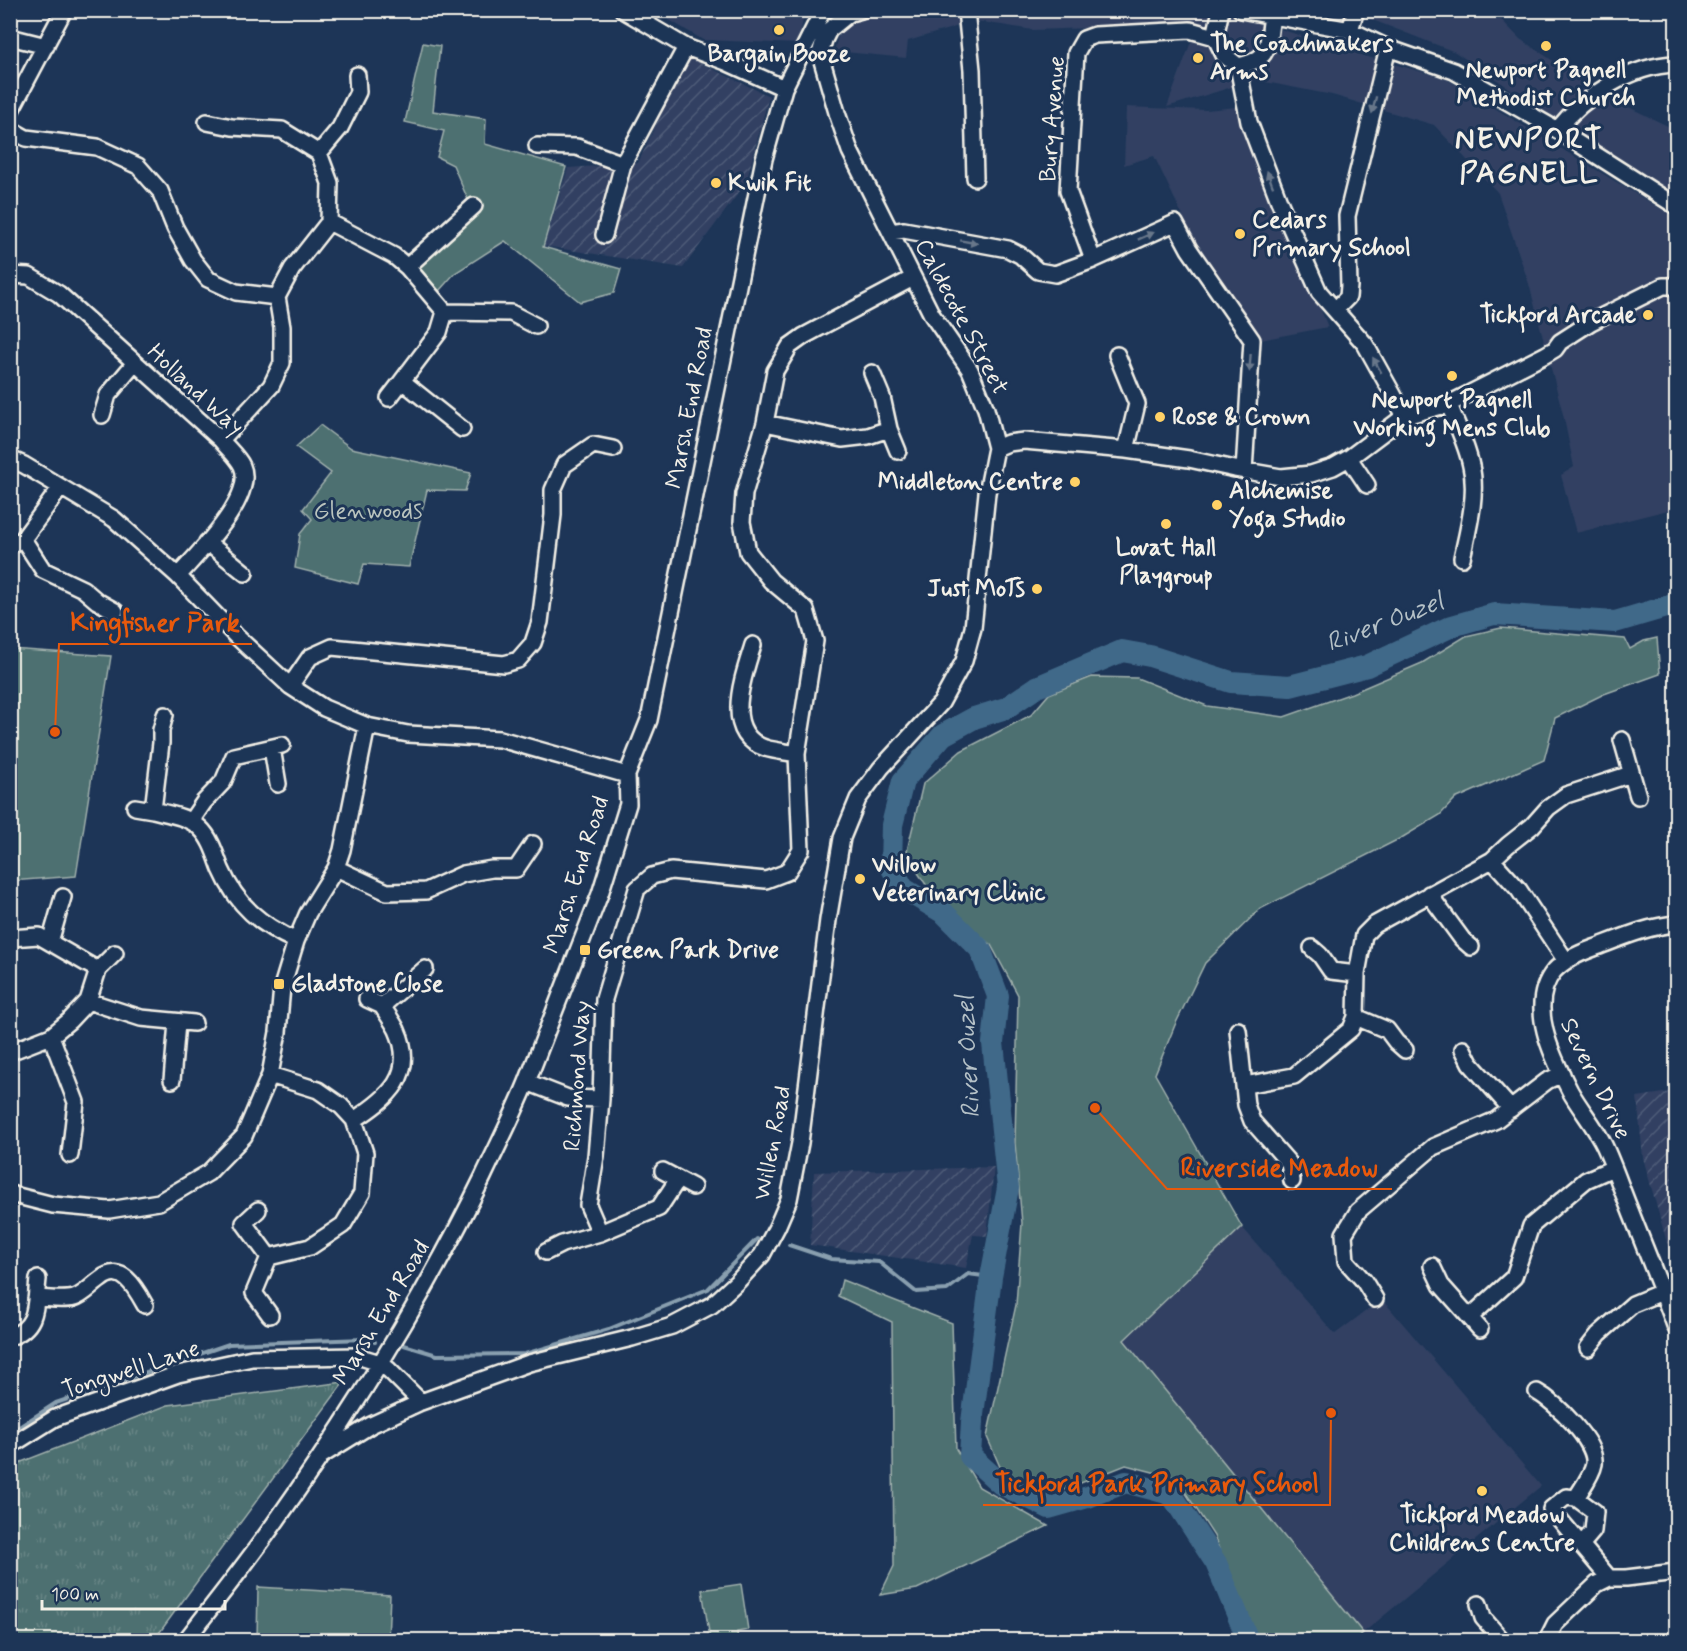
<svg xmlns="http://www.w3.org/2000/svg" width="1687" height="1651" font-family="Mynerve,sans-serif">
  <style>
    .built { fill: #304062 }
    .industrial { fill: url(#industrial-furrows) }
    .grass { fill: url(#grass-tufts); stroke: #a0b0ac; stroke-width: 1.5 }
    .green { fill: #4d7071; stroke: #a0b0ac; stroke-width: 1.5 }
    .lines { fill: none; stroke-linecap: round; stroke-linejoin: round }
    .stream { stroke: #899faf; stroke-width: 4 }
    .river { stroke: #416989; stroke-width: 22 }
    .minor-casing { stroke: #f4f1e8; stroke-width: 20 }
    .minor { stroke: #1d3557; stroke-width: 15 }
    .oneway { fill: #68778a }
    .poi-dot { fill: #ffd166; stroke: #1d3557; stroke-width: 2 }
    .labels { text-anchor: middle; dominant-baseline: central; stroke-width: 6; stroke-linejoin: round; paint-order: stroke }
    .poi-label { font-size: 24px; font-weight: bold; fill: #f4f1e8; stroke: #1d3557; text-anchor: start }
    .street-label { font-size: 24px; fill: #f4f1e8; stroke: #1d3557 }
    .park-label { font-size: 24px; fill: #bac4be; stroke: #1d3557 }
    .water-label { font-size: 26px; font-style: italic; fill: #b5c1c7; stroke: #1d3557 }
    .district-label { font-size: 30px; font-weight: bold; letter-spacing: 1.5px; fill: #f4f1e8; stroke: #1d3557 }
    .leader { fill: none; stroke: #e8590c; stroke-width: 2 }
    .callout-dot { fill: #e8590c; stroke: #1d3557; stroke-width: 2 }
    .callout-label { font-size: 26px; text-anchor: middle; font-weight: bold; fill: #e8590c; stroke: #1d3557; stroke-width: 6; stroke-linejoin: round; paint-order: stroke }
  </style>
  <defs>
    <pattern id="industrial-furrows" width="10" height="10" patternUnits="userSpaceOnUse" patternTransform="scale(1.5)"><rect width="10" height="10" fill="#304062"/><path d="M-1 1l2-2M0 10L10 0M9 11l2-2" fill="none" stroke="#4f5c78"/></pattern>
    <pattern id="grass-tufts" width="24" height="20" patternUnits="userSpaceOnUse" patternTransform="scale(1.5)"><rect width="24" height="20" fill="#4d7071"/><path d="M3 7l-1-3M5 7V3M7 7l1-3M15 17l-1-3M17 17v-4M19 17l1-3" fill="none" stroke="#678585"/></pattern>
  </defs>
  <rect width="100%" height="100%" fill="#1d3557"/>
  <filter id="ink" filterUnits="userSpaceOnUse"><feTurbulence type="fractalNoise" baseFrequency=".0167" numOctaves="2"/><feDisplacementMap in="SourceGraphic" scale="12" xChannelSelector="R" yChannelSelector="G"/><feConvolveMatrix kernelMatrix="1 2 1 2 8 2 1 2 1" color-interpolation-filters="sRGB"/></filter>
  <g filter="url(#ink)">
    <path class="built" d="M1221,10L1368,57L1445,78L1676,218V508L1576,533L1561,475L1574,467L1563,414L1529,284L1498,193L1434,125L1332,95L1255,80L1167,107L1192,39L1091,28L1033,30L976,21L908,41L906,58L834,51L842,23L899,11Z
      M654,11L805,10V11L798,44L703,40Z
      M1364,11H1493L1520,39L1608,97L1676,130V196L1578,134L1455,52L1370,19Z
      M1126,107L1206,110L1236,107L1328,327L1261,340L1199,250L1154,156L1124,165Z
      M1242,1227L1335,1334L1382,1299L1541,1486L1363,1633L1124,1340Z"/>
    <path class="industrial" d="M688,57L769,96L746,183L683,268L544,246L568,168L638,163Z
      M1676,1091V1275L1643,1158L1637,1097Z
      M994,1167L987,1236L973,1235L966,1268L810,1245L814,1172Z"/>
    <path class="grass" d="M344,1382L154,1640H11V1466L168,1405Z"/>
    <path class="green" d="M423,43L440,46L433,111L486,119L485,144L566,167L543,247L621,269L614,293L580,302L505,241L455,273L438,292L416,266L475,216L453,165L437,157L444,131L405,122Z
      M320,425L351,448L471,473L465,491L427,490L409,567L364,564L358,584L295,568L300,534L312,519L303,509L331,473L296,447Z
      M1501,628L1625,639L1630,649L1644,641L1657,638L1660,674L1604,694L1555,718L1544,760L1455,799L1440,815L1403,837L1260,909L1205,963L1175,1025L1155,1074L1242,1227L1124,1340L1363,1633L1355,1640H1255L1214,1536L1176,1478L1126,1465L1058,1492L1033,1490L1001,1469L987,1437L1016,1305L1022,1223L1015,1143L1018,995L991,945L935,898L906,855L923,784L961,751L1031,715L1049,694L1092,677L1137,678L1207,706L1284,717L1352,693L1422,663L1466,636Z
      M10,649L111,656L76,876L11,881Z
      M842,1280L952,1323L956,1449L979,1487L1048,1526L917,1589L880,1595L894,1566L892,1322L838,1296Z
      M741,1584L748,1630L737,1632L738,1640H720L719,1637L710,1638L702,1590Z
      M258,1587L390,1595L388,1640H257Z"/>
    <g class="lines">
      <path class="stream" d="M789,1245L831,1259L879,1262L916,1292L947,1290L968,1274L991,1277
        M404,1345L437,1355L525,1354L609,1329L708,1289L757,1239
        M10,1433L56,1403L229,1344L364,1339L375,1342"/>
      <path class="river" d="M1248,1640L1216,1563L1171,1494L1126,1482L1088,1497L1049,1508L1001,1484L970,1456L972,1422L991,1277L1008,1188L993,1043L998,996L980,949L944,913L904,889L891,867L892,825L903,781L943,735L974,718L1006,708L1037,687L1122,651L1150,656L1231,682L1290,686L1367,666L1452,626L1494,614L1615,622L1676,604"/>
      <g class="minor-casing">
        <path id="minor" d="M623,10L686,47L726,62L784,88
          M966,10L972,70L975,178
          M1221,10L1215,37L1224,55L1238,66L1249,122L1279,201L1319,292L1365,344L1405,416
          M1241,10L1350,30L1388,48L1454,71L1557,130L1676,206
          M1350,30L1356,10
          M10,37L46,46
          M1238,66C1272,59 1267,46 1272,16
          M10,112L64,10
          M207,122L232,127L282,130L319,153L330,183L329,222L292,269L277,297L282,327V363L271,386L221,440
          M10,129L26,138L97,147L138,166L160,191L175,228L193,260L208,279L236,292L277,297
          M1557,130C1584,96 1631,65 1676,64
          M537,146L577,147L623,164
          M319,153L340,128L358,92L357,75
          M329,222L394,256L407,267L445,312L439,332L402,381L462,429
          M891,232L904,230L1008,249L1020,255L1038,271L1055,274L1093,260L1175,223L1189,249L1252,340L1244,471
          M604,235L623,164L686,47
          M1093,260L1068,191L1076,53L1084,39L1095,35L1190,30L1215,37
          M407,267L474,206
          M10,275L29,276L59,294L221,440C227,448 238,457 242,466C256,497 198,553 178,576
          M1336,309L1348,297L1349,286L1347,216L1388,48
          M445,312L511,313L536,326
          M1117,355L1137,404L1126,450
          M389,398L402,381
          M1449,404C1456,424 1467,445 1471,466C1478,494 1468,530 1462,558
          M102,415L108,395L134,364
          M765,423L842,439L868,436L889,429L882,397L872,373
          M889,429L898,451
          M996,448L1008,443L1024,441L1126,450L1189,459L1235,469L1281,477L1311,474L1333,467L1349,458L1405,416L1449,404L1545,355L1555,349L1560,342L1591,322L1663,286H1676
          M1349,458L1367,485
          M10,459L24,465L114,519L178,576L236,636L290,686L324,708L367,726L408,734L500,739L627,775
          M23,539L43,570L83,589L97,601L115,611
          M207,542L245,573
          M10,545L23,539L61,487
          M753,645C744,675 721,733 765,748C775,751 787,752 797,754
          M290,686L310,657L332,647L504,664L518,660L533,643L540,622L553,515V490L564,465L593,445L613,449
          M165,715L161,730V743L153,810C169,814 189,817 200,828C211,838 216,856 221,869C237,906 261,925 296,941
          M1622,740L1638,796
          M272,748L278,784
          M135,807L153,810
          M191,821L204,802L223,782L234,756L282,745
          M1492,860L1508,845L1532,826L1548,808L1566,795L1631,774
          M336,868L387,892L426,891L463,874L492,869H516L533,844
          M1429,894L1462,939L1471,947
          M1676,924C1648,926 1621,938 1594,948C1580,953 1564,960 1554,971C1526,1005 1553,1058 1570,1091C1580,1109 1595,1126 1604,1145C1613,1164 1620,1185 1628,1205C1644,1246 1661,1287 1676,1328
          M10,938L39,936L98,970L88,1001L69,1021L51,1036L10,1052
          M50,942L63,897
          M1312,948L1320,955L1331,971L1357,974
          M98,970L115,953
          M367,999L382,1006
          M88,1001L141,1018L194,1023
          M1356,1017L1387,1030L1396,1042L1405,1050
          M1238,1030L1246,1105L1252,1121L1289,1163L1292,1181
          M51,1036L76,1102L70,1155
          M1463,1049L1470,1063L1511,1109
          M270,1075L318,1090L341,1106L354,1120L365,1153L362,1193L343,1225L310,1247L269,1257L254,1293L270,1315
          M172,1080L177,1023
          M527,1082L568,1098L601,1099
          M1245,1085L1294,1076L1351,1029L1356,1017L1357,974L1364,935L1374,925L1492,860L1519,890L1566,961
          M354,1120C388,1098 417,1075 397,1030C393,1022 387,1014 382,1006L425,969
          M663,1171L693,1187
          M678,1179L659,1208L600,1233L588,1205L596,1156L601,1099L604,999L637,889L652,876L671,871L766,880L787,872L801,850L797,754L815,641L806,610L771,581L748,552L742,522L744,494L765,423L775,371L790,346L804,336L913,278
          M10,1194L53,1205L109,1210L159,1202L208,1173L244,1136L270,1075L278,1032L282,987L296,941L308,913L336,868L342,850L367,726
          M258,1210L244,1223L269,1257
          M546,1252L562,1244L600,1233
          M1432,1266L1441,1285L1480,1329
          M36,1298C47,1298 63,1301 74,1298C84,1295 92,1285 101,1279C122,1262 136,1289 145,1305
          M1375,1299L1364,1281L1346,1261L1344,1234L1358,1211L1433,1147L1496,1120L1547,1081L1562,1074
          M1470,1317L1514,1277L1531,1226L1586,1180L1613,1168
          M10,1337C39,1327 35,1304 38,1279
          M1588,1348L1599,1334L1633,1304L1662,1292
          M1537,1392C1555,1402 1597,1442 1594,1464C1592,1475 1582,1488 1576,1498
          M10,1446L55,1418L178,1374L252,1358L357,1356L380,1363L389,1370L421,1402
          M321,1456L371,1425L421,1402L529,1363L632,1338L672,1326L712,1305L738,1281L762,1255L777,1227L789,1199L800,1143L828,920L842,838L858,799L881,768L941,703L964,661L973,628L987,493L996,448L986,409L970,370L932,315L850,151L838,116L820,54L824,40L829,30L850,13L861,10
          M1582,1544L1593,1531L1595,1512L1576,1498L1566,1497L1551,1509L1609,1578
          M1479,1604L1483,1618L1502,1640
          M186,1640C215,1602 246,1564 274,1524C352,1414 424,1298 483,1177C498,1145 514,1114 527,1082L600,894L628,804L627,775L649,720L764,159L784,88L823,10
          M1547,1640L1555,1624L1597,1584L1609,1578H1626L1676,1572"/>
      </g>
      <use href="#minor" class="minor"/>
    </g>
    <defs><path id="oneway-solid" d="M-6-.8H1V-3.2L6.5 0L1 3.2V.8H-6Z" transform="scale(1.5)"/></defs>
    <g class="oneway">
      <use href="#oneway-solid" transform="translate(1374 105) rotate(104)"/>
      <use href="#oneway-solid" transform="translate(1270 179) rotate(-110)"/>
      <use href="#oneway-solid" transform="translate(1146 236) rotate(-24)"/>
      <use href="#oneway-solid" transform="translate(969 242) rotate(10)"/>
      <use href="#oneway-solid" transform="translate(1250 363) rotate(94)"/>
      <use href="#oneway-solid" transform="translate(1377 365) rotate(-119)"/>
    </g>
  </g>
  <g class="poi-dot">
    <circle cx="779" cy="30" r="6"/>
    <circle cx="1546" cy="46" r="6"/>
    <circle cx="1198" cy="58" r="6"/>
    <circle cx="716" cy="183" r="6"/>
    <circle cx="1240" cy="234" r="6"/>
    <circle cx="1648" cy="315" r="6"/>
    <circle cx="1452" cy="376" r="6"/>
    <circle cx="1160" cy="417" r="6"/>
    <circle cx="1075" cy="482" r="6"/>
    <circle cx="1217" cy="505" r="6"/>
    <circle cx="1166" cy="524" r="6"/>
    <circle cx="1037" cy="589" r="6"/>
    <circle cx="860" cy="879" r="6"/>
    <rect x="579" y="944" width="12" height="12" rx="3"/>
    <rect x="273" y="978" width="12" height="12" rx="3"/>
    <circle cx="1482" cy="1491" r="6"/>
  </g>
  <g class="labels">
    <g class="poi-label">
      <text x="1210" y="44">The Coachmakers<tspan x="1210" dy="28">Arms</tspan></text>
      <text x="779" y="54" text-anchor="middle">Bargain Booze</text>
      <text x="1546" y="70" text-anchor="middle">Newport Pagnell<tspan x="1546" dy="28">Methodist Church</tspan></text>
      <text x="728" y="183">Kwik Fit</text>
      <text x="1252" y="220">Cedars<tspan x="1252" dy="28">Primary School</tspan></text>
      <text x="1636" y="315" text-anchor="end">Tickford Arcade</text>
      <text x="1452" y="400" text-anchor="middle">Newport Pagnell<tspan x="1452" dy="28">Working Mens Club</tspan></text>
      <text x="1172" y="417">Rose &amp; Crown</text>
      <text x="1063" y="482" text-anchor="end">Middleton Centre</text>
      <text x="1229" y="491">Alchemise<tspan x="1229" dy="28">Yoga Studio</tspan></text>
      <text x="1166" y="548" text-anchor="middle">Lovat Hall<tspan x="1166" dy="28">Playgroup</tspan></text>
      <text x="1025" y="589" text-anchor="end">Just MoTs</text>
      <text x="872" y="865">Willow<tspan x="872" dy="28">Veterinary Clinic</tspan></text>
      <text x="597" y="950">Green Park Drive</text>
      <text x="291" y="984">Gladstone Close</text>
      <text x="1482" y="1515" text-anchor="middle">Tickford Meadow<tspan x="1482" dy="28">Childrens Centre</tspan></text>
    </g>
    <g class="street-label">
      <text transform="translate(1053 119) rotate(-86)">Bury Avenue</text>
      <text transform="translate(961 317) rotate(62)">Caldecote Street</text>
      <text transform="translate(195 390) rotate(43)">Holland Way</text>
      <text transform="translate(690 408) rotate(-79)">Marsh End Road</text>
      <text transform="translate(577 875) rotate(-72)">Marsh End Road</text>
      <text transform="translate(578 1076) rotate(-86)">Richmond Way</text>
      <text transform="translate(1595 1079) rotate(64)">Severn Drive</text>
      <text transform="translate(773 1143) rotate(-79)">Willen Road</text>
      <text transform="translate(382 1313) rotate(-59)">Marsh End Road</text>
      <text transform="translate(131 1370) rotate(-18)">Tongwell Lane</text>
    </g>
    <g class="park-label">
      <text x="368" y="511">Glenwoods</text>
    </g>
    <g class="water-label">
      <text transform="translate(1385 623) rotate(-21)">River Ouzel</text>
      <text transform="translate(969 1057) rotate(-93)">River Ouzel</text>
    </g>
    <g class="district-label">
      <text x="1529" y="139">NEWPORT<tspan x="1529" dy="34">PAGNELL</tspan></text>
    </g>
  </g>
  <path class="leader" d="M55 732L59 644H252M1095 1108L1167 1189H1392M1331 1413L1330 1505H983"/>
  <g class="callout-dot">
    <circle cx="55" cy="732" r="6"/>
    <circle cx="1095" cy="1108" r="6"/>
    <circle cx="1331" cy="1413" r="6"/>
  </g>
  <g class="callout-label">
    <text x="155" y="631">Kingfisher Park</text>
    <text x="1279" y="1176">Riverside Meadow</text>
    <text x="1157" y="1492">Tickford Park Primary School</text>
  </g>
  <rect width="1687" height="1651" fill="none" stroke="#1d3557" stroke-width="36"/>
  <rect x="18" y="18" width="1651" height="1615" fill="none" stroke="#f4f1e8" stroke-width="2" filter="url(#ink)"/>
  <path d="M42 1600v9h183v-9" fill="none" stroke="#f4f1e8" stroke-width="3"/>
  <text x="51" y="1600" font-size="18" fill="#f4f1e8" stroke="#1d3557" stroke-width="4.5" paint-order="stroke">100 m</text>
</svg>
